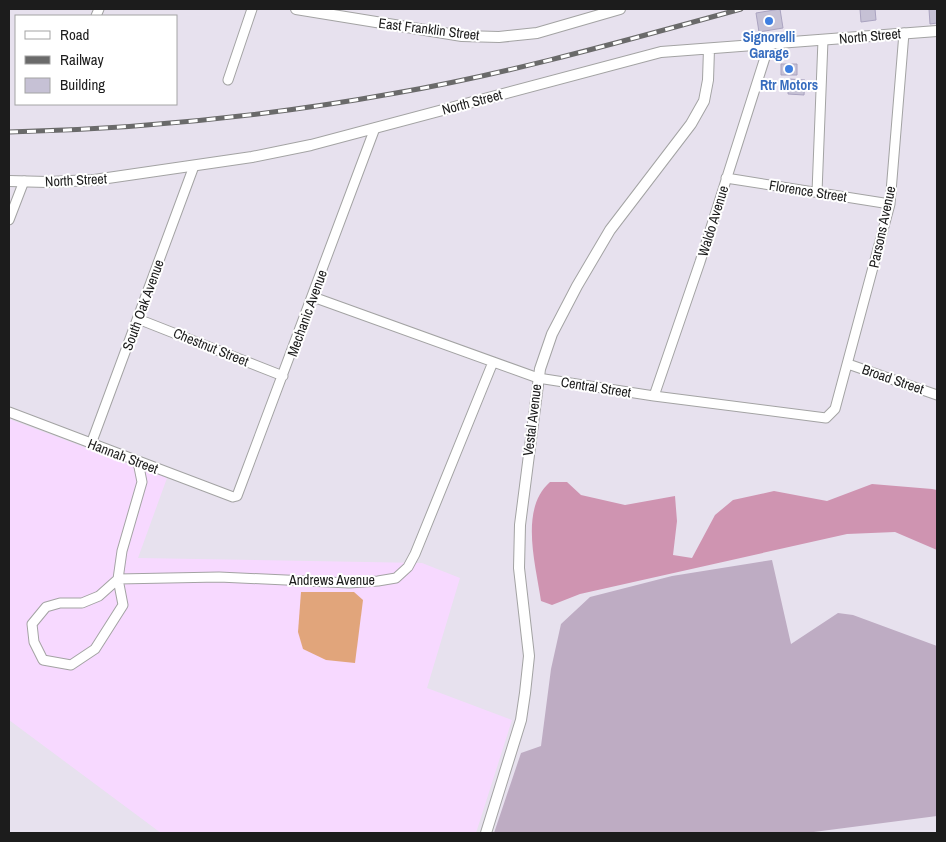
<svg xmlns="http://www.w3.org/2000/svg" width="946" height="842" font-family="'Archivo Narrow',sans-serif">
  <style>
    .education { fill: #f7d9ff }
    .construction { fill: #beacc3 }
    .forest { fill: #cf94b1 }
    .pitch { fill: #e1a57b }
    .building { fill: #c6c1d5; stroke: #aaa3c0 }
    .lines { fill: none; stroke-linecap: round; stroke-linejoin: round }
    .minor-casing { stroke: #a3a3a3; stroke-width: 11 }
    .tertiary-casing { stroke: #a3a3a3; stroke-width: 12 }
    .minor { stroke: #fff; stroke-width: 9 }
    .tertiary { stroke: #fff; stroke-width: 10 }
    .rail-casing { stroke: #6a6a6a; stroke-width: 5 }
    .rail { stroke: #fff; stroke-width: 3; stroke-dasharray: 9; stroke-linecap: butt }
    .shop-dot { fill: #3f7fe0; stroke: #fff; stroke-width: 2 }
    .labels { text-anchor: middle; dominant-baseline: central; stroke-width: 4; stroke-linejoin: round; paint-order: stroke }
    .street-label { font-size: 14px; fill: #1c1c1c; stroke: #fff }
    .shop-label { font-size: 14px; font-weight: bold; fill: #366cbe; stroke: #fff }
  </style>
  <rect width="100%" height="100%" fill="#e7e1ee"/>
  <path class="education" d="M9,419L167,478L138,558L422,563L460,578L427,688L512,720L476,833H161L9,720Z"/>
  <path class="construction" d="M772,560L791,644L838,613L853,615L937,646V816L806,833H494L521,753L541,746L551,669L561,624L590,597L672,576Z"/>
  <path class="forest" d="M550,482H567L581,495L625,505L675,496L677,521L673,555L692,558L715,515L733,500L774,491L827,501L872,484L932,489L937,490V550L895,532L847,534L580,594L552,605L541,601C536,565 519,509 550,482Z"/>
  <path class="pitch" d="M301,592H354L363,600L355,663L326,660L303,649L298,632Z"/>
  <path class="building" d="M780,9L783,28L759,32L756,13Z
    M860,9H875L876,20L861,22Z
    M929,9H937V23L930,24Z
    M781,64H797V75H781Z
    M789,79L805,80L804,95L788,94Z"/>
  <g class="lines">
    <g class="minor-casing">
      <path id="minor" d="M96,16L99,9
        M228,80L252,9
        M726,178L890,204
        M817,192L823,40
        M9,220L24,181
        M313,297L538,378L654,396L826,418L835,409L890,204L904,33
        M138,319L283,376
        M848,364L937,395
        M654,396L700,262L769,45
        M9,412L233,497L237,496L375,128
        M91,444L194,166
        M118,579L219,577L349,583L378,581L396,578L408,567L415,554L493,362
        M118,579L99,596L82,603H60L46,607L32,624L34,642L43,660L71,665L95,649L123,605L118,579L122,551L142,482L138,462"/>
    </g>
    <g class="tertiary-casing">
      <path id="tertiary" d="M296,9L462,36L499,37L537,33L620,9
        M9,181L47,182L94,180L252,157L311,145L661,52L937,31
        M486,833L521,720L525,693L529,656L519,568L520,525L540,369L552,334L577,286L610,230L691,124L704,101L708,80L709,49"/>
    </g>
    <use href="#minor" class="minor"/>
    <use href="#tertiary" class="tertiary"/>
    <g class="rail-casing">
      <path id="rail" d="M9,132C138,129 269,116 396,93C512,73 627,40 741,9"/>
    </g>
    <use href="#rail" class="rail"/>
  </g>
  <g class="shop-dot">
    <circle cx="769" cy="21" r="5"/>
    <circle cx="789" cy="69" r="5"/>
  </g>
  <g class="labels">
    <g class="street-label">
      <text transform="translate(429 29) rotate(7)">East Franklin Street</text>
      <text transform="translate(870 36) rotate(-5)">North Street</text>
      <text transform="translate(472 102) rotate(-15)">North Street</text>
      <text transform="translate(76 180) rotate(-3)">North Street</text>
      <text transform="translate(808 191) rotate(9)">Florence Street</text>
      <text transform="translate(713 221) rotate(-73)">Waldo Avenue</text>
      <text transform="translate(882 227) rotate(-78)">Parsons Avenue</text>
      <text transform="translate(143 305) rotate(-70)">South Oak Avenue</text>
      <text transform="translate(307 313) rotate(-70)">Mechanic Avenue</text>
      <text transform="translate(211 347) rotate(22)">Chestnut Street</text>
      <text transform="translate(893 379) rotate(19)">Broad Street</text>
      <text transform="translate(596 387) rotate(9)">Central Street</text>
      <text transform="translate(532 420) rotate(-83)">Vestal Avenue</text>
      <text transform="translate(123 456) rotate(21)">Hannah Street</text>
      <text x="332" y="580">Andrews Avenue</text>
    </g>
    <g class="shop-label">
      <text x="769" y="37">Signorelli<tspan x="769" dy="16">Garage</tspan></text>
      <text x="789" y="85">Rtr Motors</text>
    </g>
  </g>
  <rect width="946" height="842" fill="none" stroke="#1c1c1c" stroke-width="20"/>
  <rect x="15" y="15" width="162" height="90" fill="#ffffff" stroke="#a4a4a4"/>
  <rect x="25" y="31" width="25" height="8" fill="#ffffff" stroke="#a4a4a4"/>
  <text x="60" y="40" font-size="15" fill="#1c1c1c">Road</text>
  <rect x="25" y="56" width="25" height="8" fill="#6a6a6a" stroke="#a4a4a4"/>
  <text x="60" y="65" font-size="15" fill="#1c1c1c">Railway</text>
  <rect x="25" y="78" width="25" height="15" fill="#c6c1d5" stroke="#a4a4a4"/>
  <text x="60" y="90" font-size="15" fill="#1c1c1c">Building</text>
</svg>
